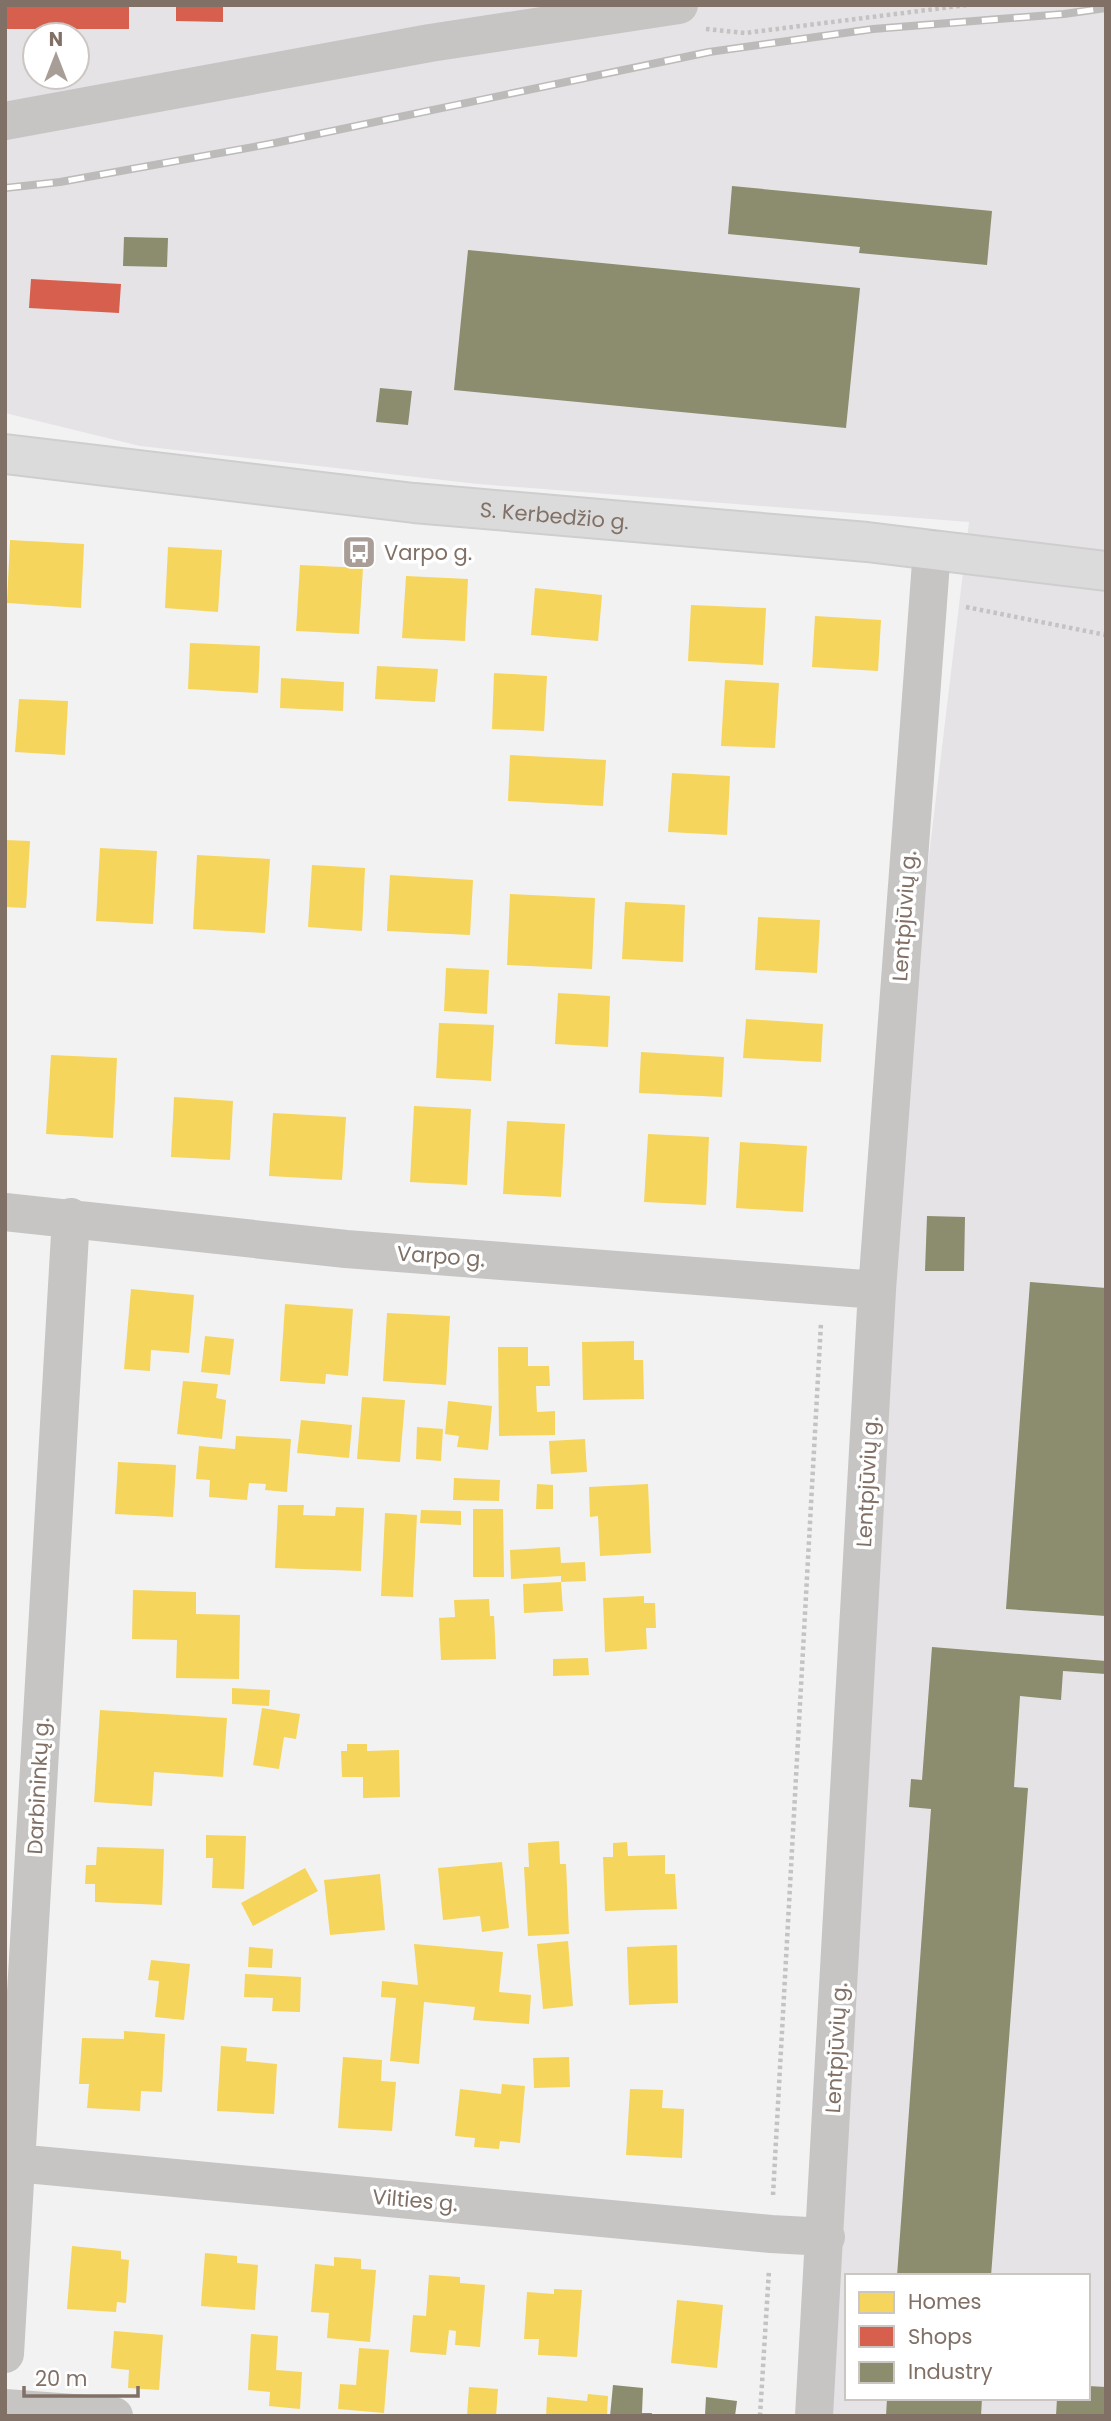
<svg xmlns="http://www.w3.org/2000/svg" width="1111" height="2421" font-family="Poppins,sans-serif">
  <style>
    .built { fill: #e5e3e5; fill-rule: evenodd }
    .homes { fill: #f6d55c }
    .shops { fill: #d6604d }
    .industry { fill: #8c8c6e }
    .lines { fill: none; stroke-linecap: round; stroke-linejoin: round }
    .major-casing { stroke: #cfcece; stroke-width: 42 }
    .path { stroke: #c4c2c2; stroke-width: 4.5; stroke-dasharray: 3.5 3.5; stroke-linecap: butt }
    .minor { stroke: #c6c5c4; stroke-width: 38 }
    .major { stroke: #dcdbdb; stroke-width: 38 }
    .rail-casing { stroke: #bcbbba; stroke-width: 8 }
    .rail { stroke: #fff; stroke-width: 5; stroke-dasharray: 16; stroke-linecap: butt }
    .labels { text-anchor: middle; dominant-baseline: central; stroke-width: 7; stroke-linejoin: round; paint-order: stroke }
    .street-label { font-size: 21px; fill: #807066; stroke: #fff }
    .poi-label { font-size: 21px; fill: #807066; stroke: #fff; text-anchor: start }
  </style>
  <rect width="100%" height="100%" fill="#f2f2f3"/>
  <path class="built" d="M5,5H1106V2416H814L877,1290L969,522L478,484L140,446L5,413ZM35,35H77V77H35ZM847,2276H1088V2398H847Z"/>
  <path class="homes" d="M10,540L84,544L81,608L7,603Z
    M168,547L222,550L218,612L165,608Z
    M300,565L363,568L359,634L296,631Z
    M406,576L468,579L465,641L402,638Z
    M535,588L602,595L598,641L531,635Z
    M691,605L766,608L763,665L688,661Z
    M815,616L881,620L878,671L812,667Z
    M190,643L260,646L258,693L188,689Z
    M377,666L438,669L435,702L375,699Z
    M494,673L547,676L544,731L492,729Z
    M281,678L344,682L343,711L280,708Z
    M725,680L779,683L775,748L721,746Z
    M19,699L68,701L65,755L15,752Z
    M510,755L606,760L603,806L508,801Z
    M672,773L730,776L727,835L668,832Z
    M5,840L30,841L26,908L5,907Z
    M100,848L157,851L153,924L96,921Z
    M197,855L270,859L265,933L193,929Z
    M312,865L365,868L362,931L308,927Z
    M390,875L473,880L470,935L387,931Z
    M510,894L595,898L592,969L507,965Z
    M625,902L685,905L683,962L622,959Z
    M758,917L820,920L817,973L755,970Z
    M446,968L489,970L487,1014L444,1011Z
    M558,993L610,996L608,1047L555,1044Z
    M746,1019L823,1024L821,1062L743,1058Z
    M439,1023L494,1025L491,1081L436,1078Z
    M641,1052L724,1057L722,1097L639,1093Z
    M51,1055L117,1058L113,1138L46,1134Z
    M174,1097L233,1101L230,1160L171,1157Z
    M414,1106L471,1109L467,1185L410,1182Z
    M273,1113L346,1117L342,1180L269,1176Z
    M507,1121L565,1124L561,1197L503,1194Z
    M648,1134L709,1137L706,1205L644,1202Z
    M740,1142L807,1146L803,1212L736,1208Z
    M131,1289L194,1295L189,1353L151,1350L150,1371L124,1369Z
    M285,1304L353,1309L348,1376L326,1374L325,1384L280,1381Z
    M387,1313L450,1316L446,1385L383,1381Z
    M205,1336L234,1339L230,1375L201,1372Z
    M634,1341V1360H643L644,1399L583,1400L582,1342Z
    M498,1347H528V1366H549L550,1386H536L537,1412L555,1411V1435L499,1436Z
    M183,1381L218,1384L216,1398L226,1400L222,1439L177,1434Z
    M362,1397L405,1400L400,1462L357,1459Z
    M448,1401L492,1406L488,1450L457,1447L459,1436L445,1434Z
    M301,1420L352,1425L349,1458L297,1453Z
    M417,1427L443,1429L441,1461L416,1459Z
    M236,1436L291,1439L287,1492L265,1490L266,1484L249,1483L247,1500L209,1497L210,1480L196,1479L199,1446L235,1449Z
    M585,1439L587,1472L551,1474L549,1441Z
    M118,1462L176,1465L173,1517L115,1514Z
    M454,1478L500,1480L499,1501L453,1500Z
    M537,1484L553,1485V1509H536Z
    M648,1484L651,1553L600,1556L598,1516L590,1517L589,1487Z
    M278,1505H304L303,1515L335,1516L336,1507L364,1508L361,1571L275,1568Z
    M473,1509H503L504,1577H473Z
    M421,1510L461,1511V1525L420,1523Z
    M385,1513L417,1515L413,1597L381,1596Z
    M560,1547L561,1563L585,1562L586,1581L561,1582V1576L511,1579L510,1550Z
    M561,1582L563,1611L524,1613L523,1584Z
    M133,1590L196,1592V1614L240,1615L239,1679L176,1678L177,1640L132,1639Z
    M644,1596V1603H655L656,1628H646L647,1649L605,1652L603,1598Z
    M489,1599L490,1616H494L496,1659L441,1660L439,1618L455,1617L454,1600Z
    M588,1658L589,1675L553,1676V1659Z
    M232,1688L270,1690L269,1706L232,1704Z
    M262,1708L300,1714L296,1739L284,1737L279,1769L253,1765Z
    M100,1710L227,1718L223,1777L154,1772L152,1806L94,1802Z
    M347,1744H367V1751L399,1750L400,1797L363,1798V1777H342L341,1751H347Z
    M206,1835L246,1836L244,1889L212,1888L213,1858H206Z
    M559,1841L560,1864H566L569,1934L528,1936L524,1867H529L528,1843Z
    M627,1842L628,1856L665,1855V1874H675L677,1909L605,1911L603,1857H613V1843Z
    M97,1847L164,1849L162,1905L95,1902V1884H85L86,1865H96Z
    M502,1862L509,1928L482,1932L480,1916L443,1920L438,1868Z
    M305,1868L318,1891L253,1926L241,1903Z
    M380,1874L385,1930L330,1935L324,1880Z
    M568,1941L573,2006L543,2009L537,1944Z
    M414,1944L503,1952L499,1992L531,1995L529,2024L473,2020L475,2007L424,2002L419,2064L390,2061L396,1998L381,1997L382,1981L418,1985Z
    M677,1945L678,2003L629,2005L627,1947Z
    M249,1947L273,1949L272,1968L248,1967Z
    M151,1960L190,1964L184,2020L155,2017L159,1981L148,1980Z
    M245,1974L301,1977L300,2012L272,2011L273,1998L244,1997Z
    M124,2031L165,2034L162,2092L141,2091L140,2111L87,2108L89,2084H79L82,2038L124,2039Z
    M221,2046L247,2048L246,2061L277,2064L274,2114L217,2111Z
    M343,2057L382,2060L381,2081L396,2082L392,2131L338,2128Z
    M569,2057L570,2087L534,2088L533,2058Z
    M502,2084L525,2086L520,2143L500,2141L499,2149L474,2147L475,2138L455,2136L460,2089L501,2094Z
    M630,2089L663,2090L662,2108L684,2109L682,2158L626,2155Z
    M72,2246L121,2251V2259L129,2260L126,2303L117,2302L116,2312L67,2309Z
    M205,2253L237,2256V2263L258,2265L255,2310L201,2306Z
    M334,2257L361,2259V2269L376,2270L370,2342L327,2338L329,2313L311,2312L315,2264L334,2266Z
    M429,2275L460,2277V2283L485,2285L480,2347L455,2345L456,2331L449,2330L446,2355L410,2352L413,2315L426,2316Z
    M554,2289L582,2290L577,2357L538,2355L539,2339H524L527,2292L554,2294Z
    M677,2300L723,2305L717,2368L671,2363Z
    M114,2331L163,2335L159,2390L128,2388L129,2370L111,2368Z
    M251,2334L278,2336L276,2370L302,2372L300,2409L269,2406L270,2392L248,2390Z
    M359,2348L389,2350L384,2413L338,2409L340,2384L356,2385Z
    M469,2387L498,2389L496,2416H467Z
    M588,2394L608,2396L607,2416H546L547,2397L587,2401Z"/>
  <path class="shops" d="M5,5H129V29H5Z
    M176,5H223V22L176,21Z
    M31,279L121,284L119,313L29,308Z"/>
  <path class="industry" d="M732,186L992,211L987,265L859,253L860,247L728,234Z
    M124,237L168,238L167,267L123,266Z
    M468,250L860,288L846,428L454,390Z
    M380,388L412,391L408,425L376,422Z
    M927,1216L965,1217L964,1271H925Z
    M1030,1282L1106,1288V1616L1006,1609Z
    M932,1647L1106,1661V1674L1063,1671L1061,1700L1020,1696L1014,1787L1028,1788L991,2276H897L931,1809L909,1807L911,1779L922,1780Z
    M613,2385L643,2388L642,2413H652L651,2416H610Z
    M1088,2386L1106,2387V2416H1056L1057,2398H1088Z
    M706,2397L737,2401L735,2416L705,2415Z
    M887,2398H982L981,2416H886Z"/>
  <g class="lines">
    <g class="major-casing">
      <g id="major">
        <path id="s1" d="M5,454L414,503L867,542L1106,571"/>
      </g>
    </g>
    <path class="path" d="M706,29L745,33L967,5
      M966,607L1106,635
      M773,2195L821,1323
      M760,2416L769,2270"/>
    <path class="minor" d="M5,121L430,43L679,5
      M5,1212L346,1249L877,1290
      M5,2162L771,2234L826,2237
      M5,2354L71,1217
      M5,2408L114,2416
      M814,2416L877,1290L932,549"/>
    <use href="#major" class="major"/>
    <g class="rail-casing">
      <path id="rail" d="M5,188L60,182L275,143L709,52L873,29L1064,14L1106,8"/>
    </g>
    <use href="#rail" class="rail"/>
  </g>
  <defs>
    <g id="bus-square" transform="scale(1.75)"><rect x="-9" y="-9" width="18" height="18" rx="4" fill="#a89e97" stroke="#fff"/><path d="M-5-6H5V4H4V6H2V4H-2V6H-4V4H-5ZM-3.5-4V0h7V-4ZM-3.5 1.2v1.5H-2V1.2ZM2 1.2v1.5H3.5V1.2Z" fill="#fff"/></g>
  </defs>
  <g fill-rule="evenodd">
    <use href="#bus-square" x="359" y="552"/>
  </g>
  <g class="labels">
    <g class="street-label">
      <text stroke="none"><textPath href="#s1" startOffset="553">S. Kerbedžio g.</textPath></text>
      <text transform="translate(904 916) rotate(-86)">Lentpjūvių g.</text>
      <text transform="translate(441 1256) rotate(4)">Varpo g.</text>
      <text transform="translate(867 1482) rotate(-87)">Lentpjūvių g.</text>
      <text transform="translate(38 1786) rotate(-87)">Darbininkų g.</text>
      <text transform="translate(836 2048) rotate(-87)">Lentpjūvių g.</text>
      <text transform="translate(415 2200) rotate(5)">Vilties g.</text>
    </g>
    <g class="poi-label">
      <text x="384" y="552">Varpo g.</text>
    </g>
  </g>
  <rect width="1111" height="2421" fill="none" stroke="#807066" stroke-width="14"/>
  <rect x="845" y="2274" width="245" height="126" fill="#ffffff" stroke="#ccc6c2" stroke-width="2"/>
  <rect x="859" y="2292" width="35" height="21" fill="#f6d55c" stroke="#ccc6c2" stroke-width="2"/>
  <text x="908" y="2309" font-size="21" fill="#807066">Homes</text>
  <rect x="859" y="2326" width="35" height="21" fill="#d6604d" stroke="#ccc6c2" stroke-width="2"/>
  <text x="908" y="2344" font-size="21" fill="#807066">Shops</text>
  <rect x="859" y="2362" width="35" height="21" fill="#8c8c6e" stroke="#ccc6c2" stroke-width="2"/>
  <text x="908" y="2379" font-size="21" fill="#807066">Industry</text>
  <g transform="translate(56 56)"><circle r="33" fill="#ffffff" stroke="#ccc6c2" stroke-width="2"/>
  <path d="M0-5L12 26L0 18L-12 26Z" fill="#a89e97"/>
  <text y="-10" font-size="19" font-weight="bold" text-anchor="middle" fill="#807066">N</text>
  </g>
  <path d="M24 2386v10h114v-10" fill="none" stroke="#807066" stroke-width="3.5"/>
  <text x="35" y="2386" font-size="21" fill="#807066" stroke="#ffffff" stroke-width="5" paint-order="stroke">20 m</text>
</svg>
